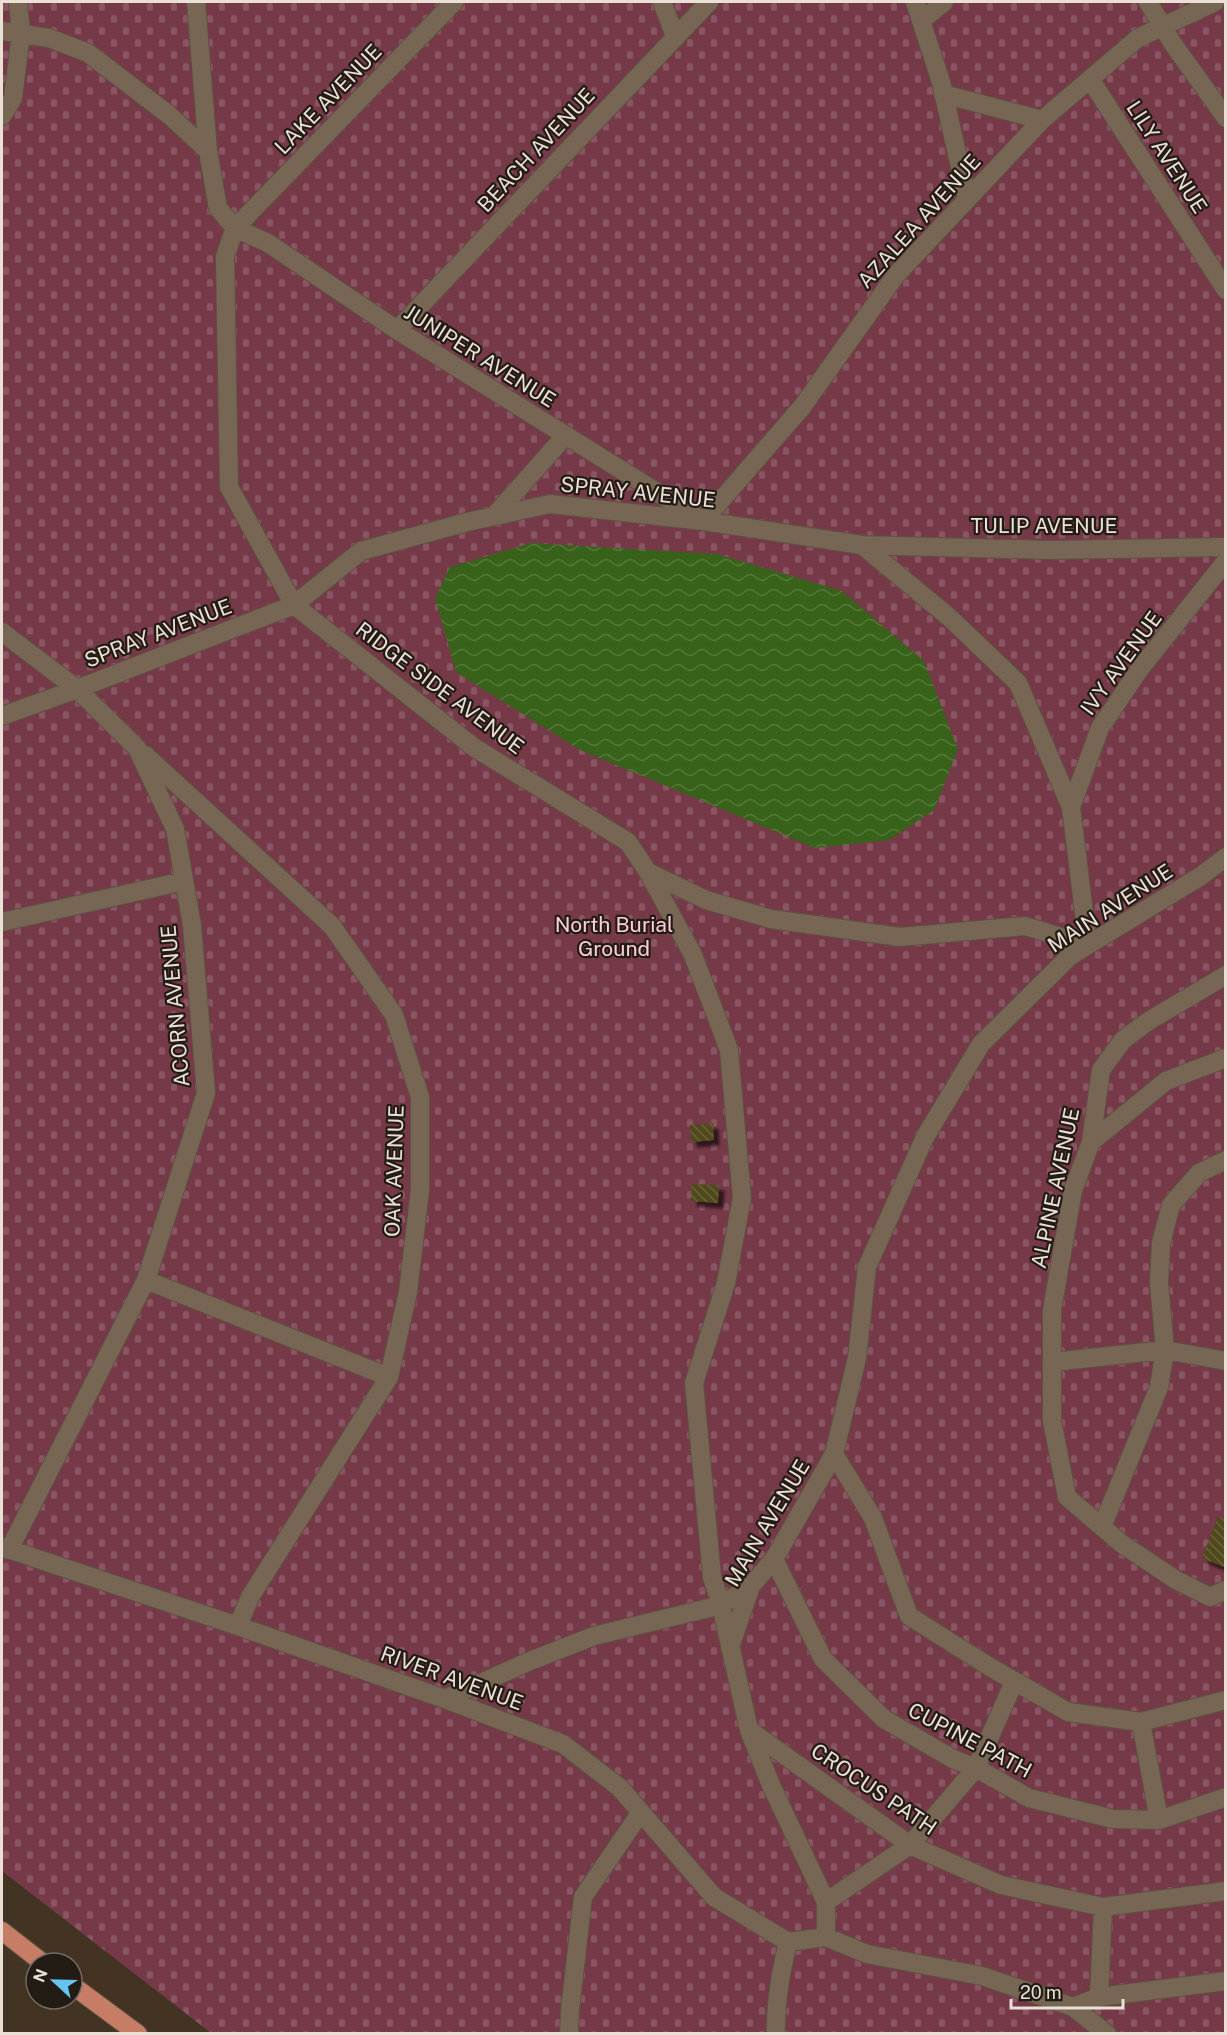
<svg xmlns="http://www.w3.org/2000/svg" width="1227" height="2035" font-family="'Public Sans',sans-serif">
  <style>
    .cemetery { fill: url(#cemetery-stones) }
    .water { fill: url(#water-waves) }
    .building { fill: url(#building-back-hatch); filter: url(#shadow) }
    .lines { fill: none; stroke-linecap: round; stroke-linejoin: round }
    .lane-casing { stroke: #5e5243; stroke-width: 20 }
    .highway-casing { stroke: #5e5243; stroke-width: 20 }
    .lane { stroke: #776653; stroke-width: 18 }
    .highway { stroke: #c67c65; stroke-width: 18 }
    .labels { text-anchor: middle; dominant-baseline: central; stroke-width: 4.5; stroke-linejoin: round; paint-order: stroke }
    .street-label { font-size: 21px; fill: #eae0d6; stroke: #231c15 }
    .park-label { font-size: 21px; fill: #ffced7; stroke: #231c15 }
  </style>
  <defs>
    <pattern id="cemetery-stones" width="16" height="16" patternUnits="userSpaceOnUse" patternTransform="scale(1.5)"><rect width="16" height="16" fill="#763948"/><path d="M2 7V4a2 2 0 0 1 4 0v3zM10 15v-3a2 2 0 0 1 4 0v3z" fill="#8a5562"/></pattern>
    <pattern id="water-waves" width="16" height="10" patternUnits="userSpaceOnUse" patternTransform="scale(1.5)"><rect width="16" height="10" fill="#38611a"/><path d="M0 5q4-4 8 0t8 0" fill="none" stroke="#55773b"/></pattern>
    <pattern id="building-back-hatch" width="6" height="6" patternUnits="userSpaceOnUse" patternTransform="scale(1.5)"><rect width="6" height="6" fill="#4f491a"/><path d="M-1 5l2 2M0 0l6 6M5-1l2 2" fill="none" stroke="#68633b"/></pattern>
    <filter id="shadow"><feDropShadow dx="5.5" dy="5.5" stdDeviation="1.5" flood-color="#0009"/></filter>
  </defs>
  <rect width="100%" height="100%" fill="#423322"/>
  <path class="cemetery" d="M2,2H1225V2033H211L2,1871Z"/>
  <path class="water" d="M531,543L717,554L842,591L924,661L958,749L934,810L889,840L815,848L580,750L456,672L435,598L450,567Z"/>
  <path class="building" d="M713,1123L714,1140L691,1142L690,1125Z
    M692,1184L719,1185L718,1203L691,1201Z
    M1218,1517L1226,1520V1568L1202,1558Z"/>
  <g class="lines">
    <g class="lane-casing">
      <path id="lane" d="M196,2L208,151L218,208L235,228L225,257L229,487L294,605L475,748L628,842L648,872L693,955L729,1050L742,1198L726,1283L694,1383L712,1577L721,1605L749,1730L771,1785L826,1902V1937L867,1954L982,1976L1073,2007L1107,2034
        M454,2L235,228L268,243L397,330L703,521L802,407L896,275L1042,120L1138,38L1215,2
        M662,2L675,36
        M915,2L941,82L967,198
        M1148,2L1173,44L1226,118
        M921,21L944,2
        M2,31L49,38L88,53L169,115L208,151
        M1090,79L1226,290
        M943,94L1042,120
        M2,116L13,98L21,33L18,2
        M397,330L709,2
        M495,515L565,436
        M862,545L1050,550L1226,547
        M2,632L77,689L137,748L175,829L192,925L206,1093L146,1280L9,1550
        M2,716L77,689L294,605L361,551L467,522L550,504L703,521L862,545L950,618L1018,683L1071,807
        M145,755L332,926L394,1015L420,1097V1190L408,1292L389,1377L250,1597L238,1626
        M648,872L706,900L771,919L900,937L1025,926L1088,945L1071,807L1100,728L1139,670L1226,561
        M2,922L184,881
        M1226,975L1147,1022L1123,1040L1101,1070L1091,1142L1073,1190L1052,1310V1421L1067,1497L1122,1544L1176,1580L1210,1597L1226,1590
        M1091,1142L1166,1081L1226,1058
        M146,1280L389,1377
        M1052,1362L1165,1350L1226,1361
        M834,1454L873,1518L909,1616L990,1667L1068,1712L1141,1722L1226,1700
        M1102,1527L1159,1387L1165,1350L1159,1283L1161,1243L1171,1205L1199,1173L1226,1160
        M2,1547L238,1626L445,1699L563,1744L620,1788L714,1897L788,1942L826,1937
        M774,1559L823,1659L884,1719L953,1759L976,1768L1029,1798L1113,1819L1159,1820L1226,1797
        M730,1647L751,1586L774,1559L834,1454L857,1358L867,1267L925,1137L981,1044L1070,956L1201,876L1226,857
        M445,1699L530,1661L594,1636L721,1605L751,1586
        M1141,1722L1159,1820
        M749,1730L910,1845L1001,1885L1103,1907L1226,1891
        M826,1902L910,1845L976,1768L1014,1682
        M1099,1997L1103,1907
        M1073,2007L1099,1997L1226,1981
        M569,2034L570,2010L583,1897L641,1812
        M776,2034C775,2003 781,1971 788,1942"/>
    </g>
    <g class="highway-casing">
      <path id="highway" d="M2,1931L43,1963
        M72,1985L138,2034"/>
    </g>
    <use href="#lane" class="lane"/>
    <use href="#highway" class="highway"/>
  </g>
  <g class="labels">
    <g class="street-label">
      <text transform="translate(328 99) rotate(-46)">LAKE AVENUE</text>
      <text transform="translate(536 150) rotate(-47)">BEACH AVENUE</text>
      <text transform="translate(1167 157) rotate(57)">LILY AVENUE</text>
      <text transform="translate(919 221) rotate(-48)">AZALEA AVENUE</text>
      <text transform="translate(480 356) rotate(32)">JUNIPER AVENUE</text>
      <text transform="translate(638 492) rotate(6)">SPRAY AVENUE</text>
      <text x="1044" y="525">TULIP AVENUE</text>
      <text transform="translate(158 633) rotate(-21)">SPRAY AVENUE</text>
      <text transform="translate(1121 663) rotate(-54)">IVY AVENUE</text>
      <text transform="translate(440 688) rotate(37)">RIDGE SIDE AVENUE</text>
      <text transform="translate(1110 908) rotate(-33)">MAIN AVENUE</text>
      <text transform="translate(175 1006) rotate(-95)">ACORN AVENUE</text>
      <text transform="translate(394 1171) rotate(-88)">OAK AVENUE</text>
      <text transform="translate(1055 1188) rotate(-78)">ALPINE AVENUE</text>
      <text transform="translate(767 1523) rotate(-59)">MAIN AVENUE</text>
      <text transform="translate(452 1678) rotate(20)">RIVER AVENUE</text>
      <text transform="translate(970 1740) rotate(28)">CUPINE PATH</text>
      <text transform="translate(874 1789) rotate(34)">CROCUS PATH</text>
    </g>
    <g class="park-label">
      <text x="614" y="924">North Burial<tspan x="614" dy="24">Ground</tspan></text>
    </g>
  </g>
  <rect width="1227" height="2035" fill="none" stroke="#eae0d6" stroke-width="6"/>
  <g transform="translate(54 1981) rotate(292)"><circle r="28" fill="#231c15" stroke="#736a62" stroke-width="1.5"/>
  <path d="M0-4.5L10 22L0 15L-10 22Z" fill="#67c4f0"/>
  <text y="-9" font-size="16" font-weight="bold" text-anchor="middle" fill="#eae0d6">N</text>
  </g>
  <path d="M1011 1999v9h112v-9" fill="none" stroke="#eae0d6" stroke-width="3"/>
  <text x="1020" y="1999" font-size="18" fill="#eae0d6" stroke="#231c15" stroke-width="4.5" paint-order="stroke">20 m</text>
</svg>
